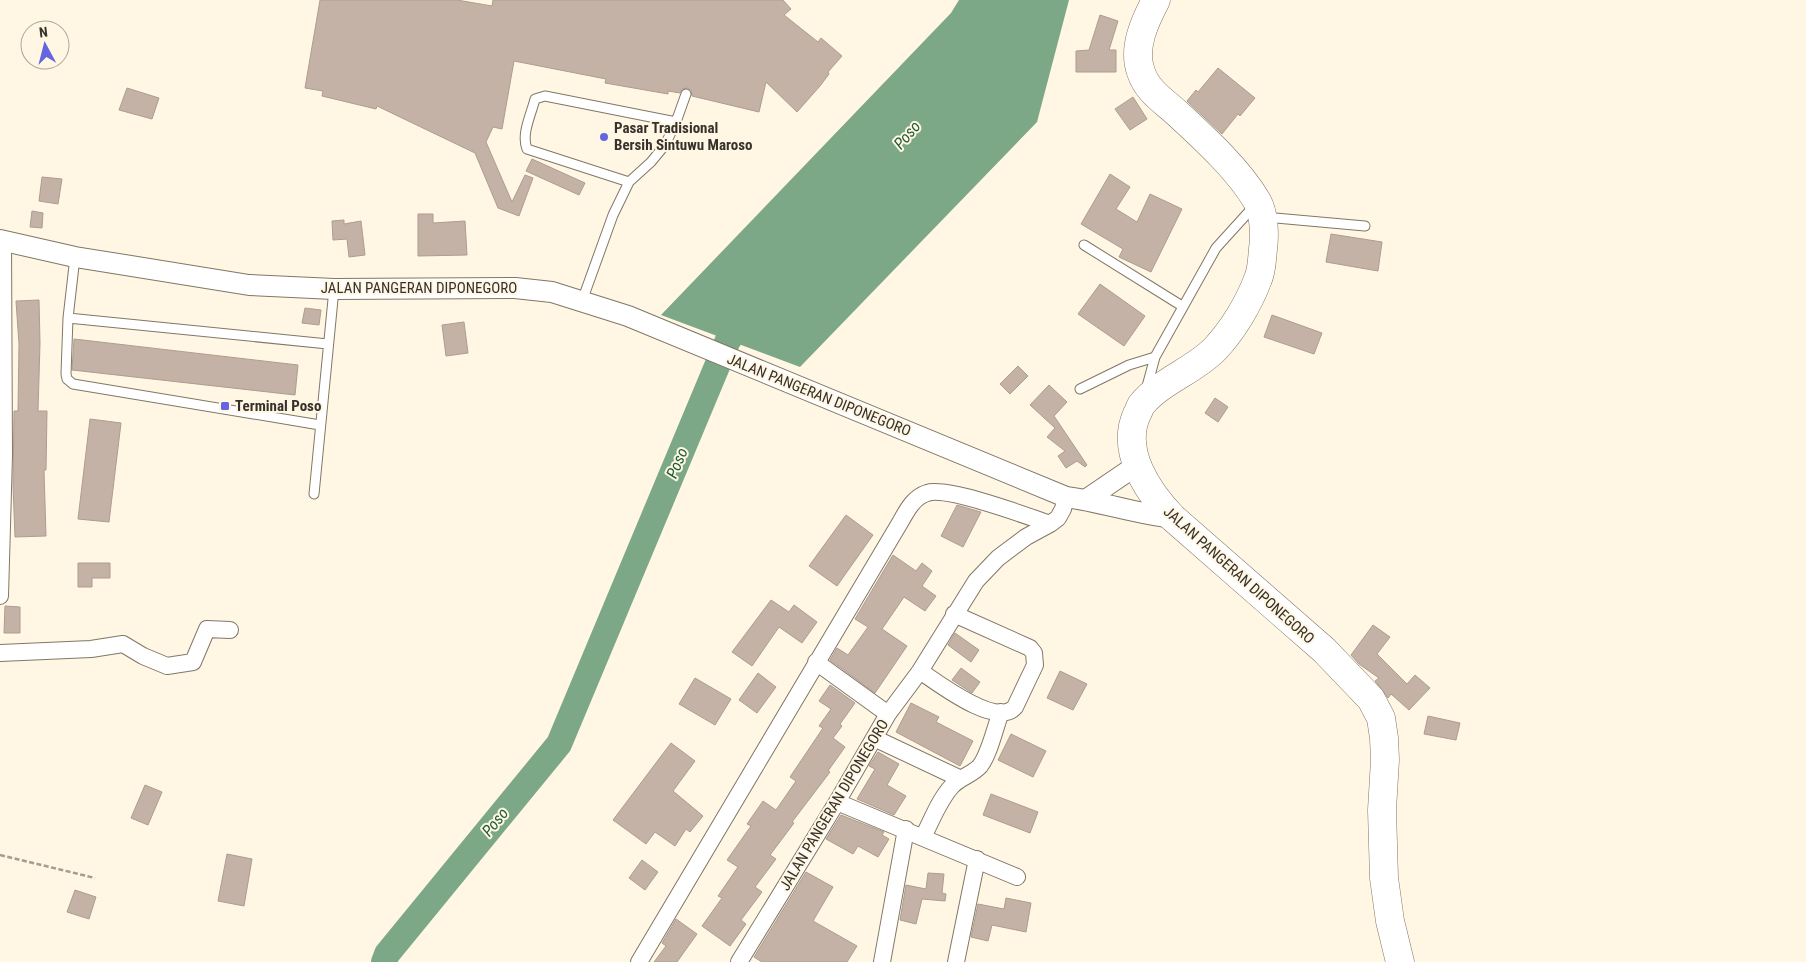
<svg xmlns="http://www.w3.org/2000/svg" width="1806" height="962" font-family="'Roboto Condensed',sans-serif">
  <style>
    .water { fill: #7da887 }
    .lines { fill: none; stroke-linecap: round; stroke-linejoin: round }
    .river { stroke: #7da887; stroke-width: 26 }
    .building { fill: #c5b2a7; stroke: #ae9c91 }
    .service-casing { stroke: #807767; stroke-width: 11 }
    .minor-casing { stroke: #807767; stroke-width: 18 }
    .tertiary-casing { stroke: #807767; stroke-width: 22 }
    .trunk-casing { stroke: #807767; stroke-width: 29 }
    .path { stroke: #a49e90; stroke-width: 2.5; stroke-dasharray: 5 2.5; stroke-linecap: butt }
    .service { stroke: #fff; stroke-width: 9 }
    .minor { stroke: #fff; stroke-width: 16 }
    .tertiary { stroke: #fff; stroke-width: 20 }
    .trunk { stroke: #fff; stroke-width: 28 }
    .poi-dot { fill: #6566df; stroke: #fff6e3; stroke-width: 2 }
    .labels { text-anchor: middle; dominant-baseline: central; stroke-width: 4; stroke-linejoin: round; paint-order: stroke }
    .poi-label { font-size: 15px; font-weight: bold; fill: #36322b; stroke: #fff6e3; text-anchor: start }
    .street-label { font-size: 15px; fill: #36322b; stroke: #fff6e3 }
    .water-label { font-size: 16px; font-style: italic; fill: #1b5d32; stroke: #fff6e3 }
  </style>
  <rect width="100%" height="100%" fill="#fff6e3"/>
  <path class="water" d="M959,0H1069L1037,122L800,367L661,315L951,13Z"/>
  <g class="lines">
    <path class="river" d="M384,962L387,954L559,744L728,340L751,314"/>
  </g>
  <path class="building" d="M320,0H457L492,6L493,0H783L791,9L784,15L818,42L821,38L842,56L828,72L829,74L820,86L797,112L766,82L759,112L692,96L691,90L688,88L682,89L680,93L668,91V94L605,83L606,79L514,61L502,129L493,127L486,142L512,202L525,175L533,178L519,216L498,208L475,153L377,106L376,109L322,96L323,91L305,88Z
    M1100,15L1118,21L1109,50H1116V72H1076V51L1089,50Z
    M1218,68L1255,98L1240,116L1238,114L1222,134L1187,101L1196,90L1198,92Z
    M127,88L159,98L152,119L119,110Z
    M1133,97L1147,119L1130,130L1115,109Z
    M532,159L585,183L579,195L526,171Z
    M1110,174L1130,187L1116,209L1137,222L1150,194L1182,209L1151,272L1119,257L1123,249L1081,224Z
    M42,177L62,179L58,204L39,201Z
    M32,211L43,213L42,228L30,227Z
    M418,214H433V223L465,221L467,255L418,256Z
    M344,220V224L361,221L365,255L349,257L347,239L333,240L332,221Z
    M1331,234L1382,242L1378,271L1326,262Z
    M1100,284L1145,316L1124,346L1078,314Z
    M39,300L40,343L38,411H47L46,470H44L46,536L15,537L13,485L14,411H18L19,344L16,301Z
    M305,308L321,310L319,325L302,323Z
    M1272,315L1322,333L1314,354L1264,337Z
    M464,322L468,353L446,356L442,325Z
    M74,339L298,365L295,395L72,370Z
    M1018,366L1028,376L1010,394L1000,384Z
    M1049,385L1067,402L1054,416L1087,465L1085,467L1077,461L1066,468L1058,456L1065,451L1047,437L1055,428L1030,405Z
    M1215,398L1228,407L1218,422L1205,413Z
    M90,419L121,423L109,522L78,519Z
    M957,505L981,512L963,547L941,536Z
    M846,515L873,535L837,586L809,566Z
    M893,555L916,571L922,563L932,571L922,586L936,596L925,611L904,597L882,629L907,646L875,693L830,660L837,648L848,655L868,627L855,619Z
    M78,563H110V578H92V587H78Z
    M771,600L789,612L794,605L817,622L802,643L779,627L752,666L732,652Z
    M5,606L20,607V633H4Z
    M1373,625L1390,637L1377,654L1407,684L1415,675L1430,688L1409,710L1391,694L1388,698L1375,681L1379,678L1359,664L1351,655Z
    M955,633L979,650L971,662L948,645Z
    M961,668L980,682L972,693L952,680Z
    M1060,671L1087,684L1073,710L1047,698Z
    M758,673L776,687L757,713L739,700Z
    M695,678L731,699L715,725L679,704Z
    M830,685L855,703L840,724L842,726L833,738L845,747L828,771L830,772L792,822L794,823L770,855L776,859L755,887L762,892L741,920L746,924L730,946L702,926L722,898L718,896L738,867L727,860L751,826L747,824L763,801L776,810L796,781L790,777L823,728L819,726L831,709L819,701Z
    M911,703L939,717L936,722L973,741L960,766L896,732Z
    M1428,716L1460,723L1456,740L1424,734Z
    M1011,734L1046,751L1033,777L998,760Z
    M671,743L695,761L673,791L703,816L690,832L686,829L675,846L655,832L646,844L613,820Z
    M878,752L899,764L887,785L906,796L894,815L857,799L875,769L869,766Z
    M145,785L162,792L148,825L131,818Z
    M991,794L1038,812L1030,833L983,815Z
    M841,815L884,832L882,835L889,839L878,857L858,846L853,854L826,839Z
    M227,854L252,859L244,906L218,901Z
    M642,860L658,872L645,890L629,878Z
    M806,872L833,887L813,921L857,946L847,962H762L754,957Z
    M928,873L944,874L942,893L946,894L945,901L922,899L916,924L900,920L906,885L926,889Z
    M75,890L96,897L89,919L67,912Z
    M1006,898L1031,903L1026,932L992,925L988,941L971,937L978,904L1004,909Z
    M676,919L697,934L677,962H654L666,946L662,943Z"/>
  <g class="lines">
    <g class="service-casing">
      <path id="service" d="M629,182L527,149C521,134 531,115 535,99L545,96L676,122
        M1265,217L1365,226
        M1084,245L1182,306
        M75,257L68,318L328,344
        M582,301L613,215L629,182L651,162L665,145L676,122L686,94
        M68,318L66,374L67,379L73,384L320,425
        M1080,389L1129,365L1155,357
        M1146,390L1155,357L1216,248L1255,205
        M314,494L334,289"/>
    </g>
    <g class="minor-casing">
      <path id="minor" d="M0,596L4,455L3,240
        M0,653L91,649L123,644L143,656L167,666L193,662L207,629L230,630
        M816,662L888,714
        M920,671C938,683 996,728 1015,707L1035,665L1034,653L1030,648L954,614
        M874,738L961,779
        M837,802L1017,877
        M923,837C932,820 939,800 952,786C960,777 972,775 980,766C990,753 995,727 1001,712
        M639,962L901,521C907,510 914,497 927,493C947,486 1027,516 1050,524
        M739,962L837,802L888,714L920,671L976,581L998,558L1026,537L1050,524L1058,518L1063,509L1066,497
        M882,962L906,829
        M956,962L977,859"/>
    </g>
    <g class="tertiary-casing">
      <path id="tertiary" d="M0,240L75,257L249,285L334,289L515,288L552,292L628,316L1066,497C1102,502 1137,514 1173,518
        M1087,499L1137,465"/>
    </g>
    <g class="trunk-casing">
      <path id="trunk" d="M1156,0C1145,21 1132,48 1141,72C1147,91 1164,101 1178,114C1204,138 1239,170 1257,201C1264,213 1265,234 1263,249C1262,258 1262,270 1258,279C1249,303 1233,330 1215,349C1195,370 1161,381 1142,404C1140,406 1139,411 1137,414C1120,451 1148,492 1173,518L1324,650L1371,699L1381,718L1384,738L1385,760L1382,810L1384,878L1390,921L1400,962"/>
    </g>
    <path class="path" d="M0,855L95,878"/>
    <use href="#service" class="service"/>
    <use href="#minor" class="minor"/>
    <use href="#tertiary" class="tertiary"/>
    <use href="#trunk" class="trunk"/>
  </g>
  <g class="poi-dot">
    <circle cx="604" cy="137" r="5"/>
    <rect x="220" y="401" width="10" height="10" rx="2.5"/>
  </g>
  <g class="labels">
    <g class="poi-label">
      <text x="614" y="128">Pasar Tradisional<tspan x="614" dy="17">Bersih Sintuwu Maroso</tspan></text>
      <text x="235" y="406">Terminal Poso</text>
    </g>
    <g class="street-label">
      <text x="419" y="288">JALAN PANGERAN DIPONEGORO</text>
      <text transform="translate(819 395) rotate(22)">JALAN PANGERAN DIPONEGORO</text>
      <text transform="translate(1239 575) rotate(42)">JALAN PANGERAN DIPONEGORO</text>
      <text transform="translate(834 805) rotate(-59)">JALAN PANGERAN DIPONEGORO</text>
    </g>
    <g class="water-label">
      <text transform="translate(907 135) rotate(-49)">Poso</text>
      <text transform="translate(677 463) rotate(-67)">Poso</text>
      <text transform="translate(495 822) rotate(-51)">Poso</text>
    </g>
  </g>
  <g transform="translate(45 45) rotate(353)"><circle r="24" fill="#fff6e3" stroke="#afa899"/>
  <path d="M0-4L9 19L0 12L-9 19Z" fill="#6566df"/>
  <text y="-8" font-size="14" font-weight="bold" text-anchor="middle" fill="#36322b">N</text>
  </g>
</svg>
